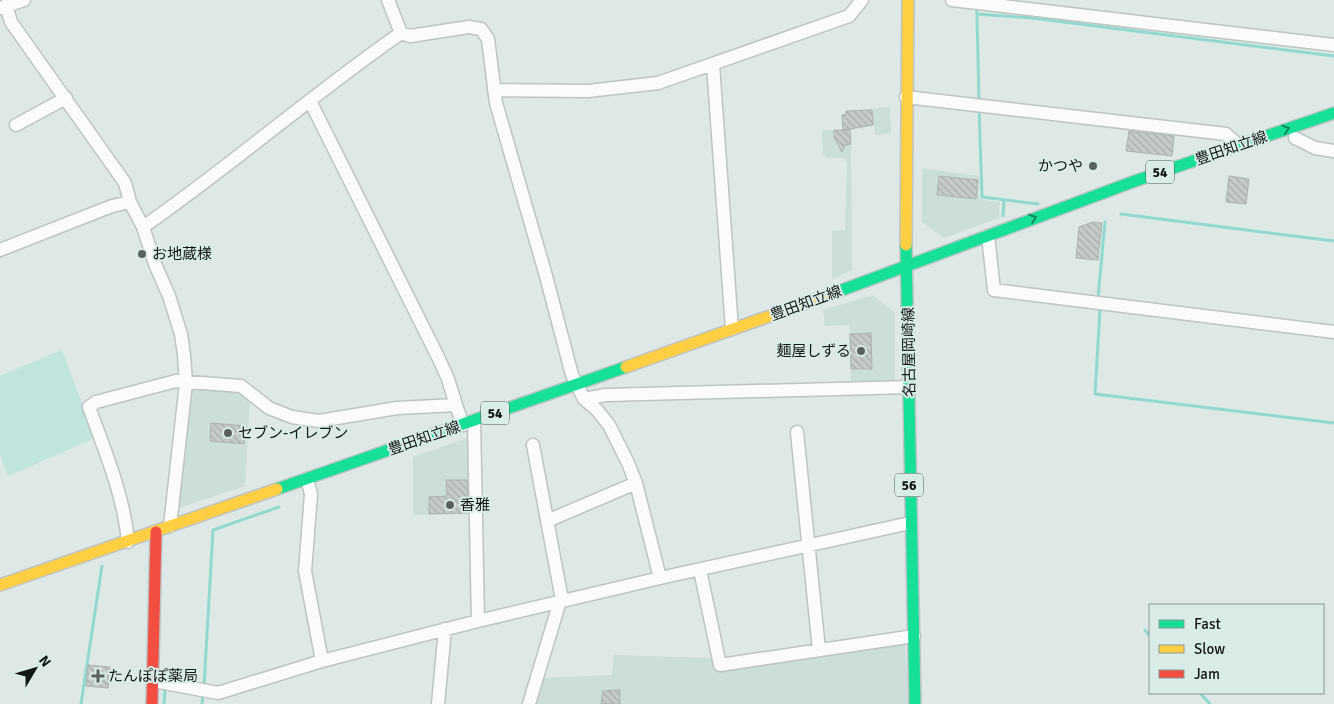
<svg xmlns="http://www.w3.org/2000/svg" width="1334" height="704" font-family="Signika,'Noto Sans JP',sans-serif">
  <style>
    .built { fill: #cbdeda }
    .green { fill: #bfe5dd }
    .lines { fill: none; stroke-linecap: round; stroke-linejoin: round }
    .stream { stroke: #92d9cd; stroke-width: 3 }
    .building { fill: url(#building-back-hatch); stroke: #abb3b1 }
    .street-casing { stroke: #bdc4c3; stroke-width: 15 }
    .fast-casing { stroke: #bdc4c3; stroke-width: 14 }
    .slow-casing { stroke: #bdc4c3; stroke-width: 14 }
    .jam-casing { stroke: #bdc4c3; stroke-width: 14 }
    .street { stroke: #fafcfb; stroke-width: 12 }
    .fast { stroke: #16e098; stroke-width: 11 }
    .slow { stroke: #ffcf43; stroke-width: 11 }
    .jam { stroke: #f24e42; stroke-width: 11 }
    .oneway { stroke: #14865e }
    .poi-dot { fill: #59615f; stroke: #daece8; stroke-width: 2 }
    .labels { text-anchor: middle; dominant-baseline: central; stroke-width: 4; stroke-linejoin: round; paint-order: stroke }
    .shield { fill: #daece8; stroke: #4e5856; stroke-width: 1 }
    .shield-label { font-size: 14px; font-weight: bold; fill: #121817 }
    .street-label { font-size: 15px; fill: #121817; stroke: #daece8 }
    .poi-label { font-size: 15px; fill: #121817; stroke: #daece8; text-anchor: start }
  </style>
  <defs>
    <pattern id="building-back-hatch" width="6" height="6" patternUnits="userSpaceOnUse" patternTransform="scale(1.25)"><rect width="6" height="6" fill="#c4cbc9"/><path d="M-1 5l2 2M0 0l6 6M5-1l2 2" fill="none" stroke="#a7aeac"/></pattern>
  </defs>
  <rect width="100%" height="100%" fill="#dee8e6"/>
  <path class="built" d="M890,107L891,133L875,135L874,125L851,130L852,270L832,279V231L845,230L847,162L843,158H827L826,156H823L822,130H843L842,114H846L845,111Z
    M922,168L979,176V199L1000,202L999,218L944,238L922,222Z
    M873,295L895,313V382L851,383L849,325L825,326L823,310Z
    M189,385L239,389L250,398L245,486L176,509Z
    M470,437L472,513L413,515V457Z
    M905,640L909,704H536L541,678L612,675L614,655L712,658L716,670Z"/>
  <path class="green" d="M62,350L95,438L8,476L0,454V376Z"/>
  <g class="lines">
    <path class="stream" d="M976,5L977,14L1032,18L1334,56
      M977,14L979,101
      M979,108L982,197L1038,204
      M1121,214L1334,241
      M1003,216L1004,200
      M1098,298L1105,222
      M1100,309L1095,394L1334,423
      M1145,630L1150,636
      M204,686L213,530L279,507
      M1200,693L1210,704
      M81,704L102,566
      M164,704L165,690
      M202,704L203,693"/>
  </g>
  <path class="building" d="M872,110L873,125L843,130L842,115H846V111Z
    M834,130H850L851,144L845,145L842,152L834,137Z
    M1129,131L1174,136L1172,156L1126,151Z
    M939,176L978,180L976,199L937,195Z
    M1229,176L1249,179L1246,204L1226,202Z
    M1093,222L1102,223L1098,260L1076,258L1079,227Z
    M871,333L872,369H851L850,334Z
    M211,423L246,426L244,444L210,441Z
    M446,480H467L468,513L429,514V497L447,496Z
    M88,665L110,667L108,688L86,686Z
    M620,690V704H601L603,691Z"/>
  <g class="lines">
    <g class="street-casing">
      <path id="street" d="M388,0L401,33
        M952,0L1334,45
        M6,5L11,22L125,183L130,202L143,227L155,264L169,296L181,334L184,355L186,383L170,526
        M0,8L24,0
        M401,33L410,36L469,27L481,29L488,39L496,103L546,276L572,375L584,399L597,410L609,425L628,463L636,483L660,578
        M713,65L732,329
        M494,90L588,91L658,83L849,16L862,0
        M906,97L1226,134L1238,145
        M310,101L439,359L448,379L456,405
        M16,125L66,98
        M1295,138L1315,148L1334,151
        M143,227C232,165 313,94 401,33
        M988,236L994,290L1334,332
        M0,250L112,206L130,202
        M584,399L606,395L910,387
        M474,421L478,621
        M797,432L819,650
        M533,445L562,600
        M307,479L311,494L305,571L322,661
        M547,521L636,483
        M128,542C124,496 105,451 89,407L96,402L176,381L241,386L269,408L292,417L319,421L397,408L456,405L463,425
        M700,570L720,665L914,636
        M154,681L218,693L322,661L478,621L660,578L910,523
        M438,704L445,629
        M529,704L560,601"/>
    </g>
    <g class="fast-casing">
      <path id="fast" d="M906,245L915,704
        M826,296L1135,181L1334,113
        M277,489L626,367"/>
    </g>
    <g class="slow-casing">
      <path id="slow" d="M906,245L908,0
        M626,367L826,296
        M0,585L277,489"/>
    </g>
    <g class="jam-casing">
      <path id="jam" d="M152,704L156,532"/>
    </g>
    <use href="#street" class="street"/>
    <use href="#fast" class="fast"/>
    <use href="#slow" class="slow"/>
    <use href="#jam" class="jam"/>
  </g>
  <defs><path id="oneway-chevron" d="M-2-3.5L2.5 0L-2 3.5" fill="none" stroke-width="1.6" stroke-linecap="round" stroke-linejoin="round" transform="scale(1.25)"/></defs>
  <g class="oneway">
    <use href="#oneway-chevron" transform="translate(1286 129) rotate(-18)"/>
    <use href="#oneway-chevron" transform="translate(1033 218) rotate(-20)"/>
  </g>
  <g class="poi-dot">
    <circle cx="1093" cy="166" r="5"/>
    <circle cx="142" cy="254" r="5"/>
    <circle cx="861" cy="351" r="5"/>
    <circle cx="228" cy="433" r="5"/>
    <circle cx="450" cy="505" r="5"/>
    <path d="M95.5 668.5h5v5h5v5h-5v5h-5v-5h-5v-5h5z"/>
  </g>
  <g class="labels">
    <g class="shield">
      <rect x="1146" y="160.5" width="28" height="23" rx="4"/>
      <rect x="481" y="401.5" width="28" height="23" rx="4"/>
      <rect x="895" y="473.5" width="28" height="23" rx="4"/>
    </g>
    <g class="shield-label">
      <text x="1160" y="172">54</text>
      <text x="495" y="413">54</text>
      <text x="909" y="485">56</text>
    </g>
    <g class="street-label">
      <text transform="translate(1231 148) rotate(-19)">豊田知立線</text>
      <text transform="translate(806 303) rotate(-20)">豊田知立線</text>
      <text transform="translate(909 352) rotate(-91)">名古屋岡崎線</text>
      <text transform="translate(424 438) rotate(-19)">豊田知立線</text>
    </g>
    <g class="poi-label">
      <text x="1083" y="166" text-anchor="end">かつや</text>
      <text x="152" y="254">お地蔵様</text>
      <text x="851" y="351" text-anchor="end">麺屋しずる</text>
      <text x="238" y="433">セブン-イレブン</text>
      <text x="460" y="505">香雅</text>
      <text x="108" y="676">たんぽぽ薬局</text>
    </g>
  </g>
  <rect x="1149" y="604" width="175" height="90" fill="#daece8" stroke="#8a9794"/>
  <rect x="1159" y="620" width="25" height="8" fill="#16e098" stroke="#8a9794"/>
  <text x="1194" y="629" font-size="15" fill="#121817">Fast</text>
  <rect x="1159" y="645" width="25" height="8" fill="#ffcf43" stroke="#8a9794"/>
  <text x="1194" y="654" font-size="15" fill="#121817">Slow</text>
  <rect x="1159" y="670" width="25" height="8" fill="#f24e42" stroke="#8a9794"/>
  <text x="1194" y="679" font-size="15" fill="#121817">Jam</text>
  <g transform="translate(35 669) rotate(52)" stroke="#daece8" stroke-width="4" paint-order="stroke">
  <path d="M0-4L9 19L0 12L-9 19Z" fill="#121817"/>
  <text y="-8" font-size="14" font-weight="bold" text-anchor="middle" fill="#121817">N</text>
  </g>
</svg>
